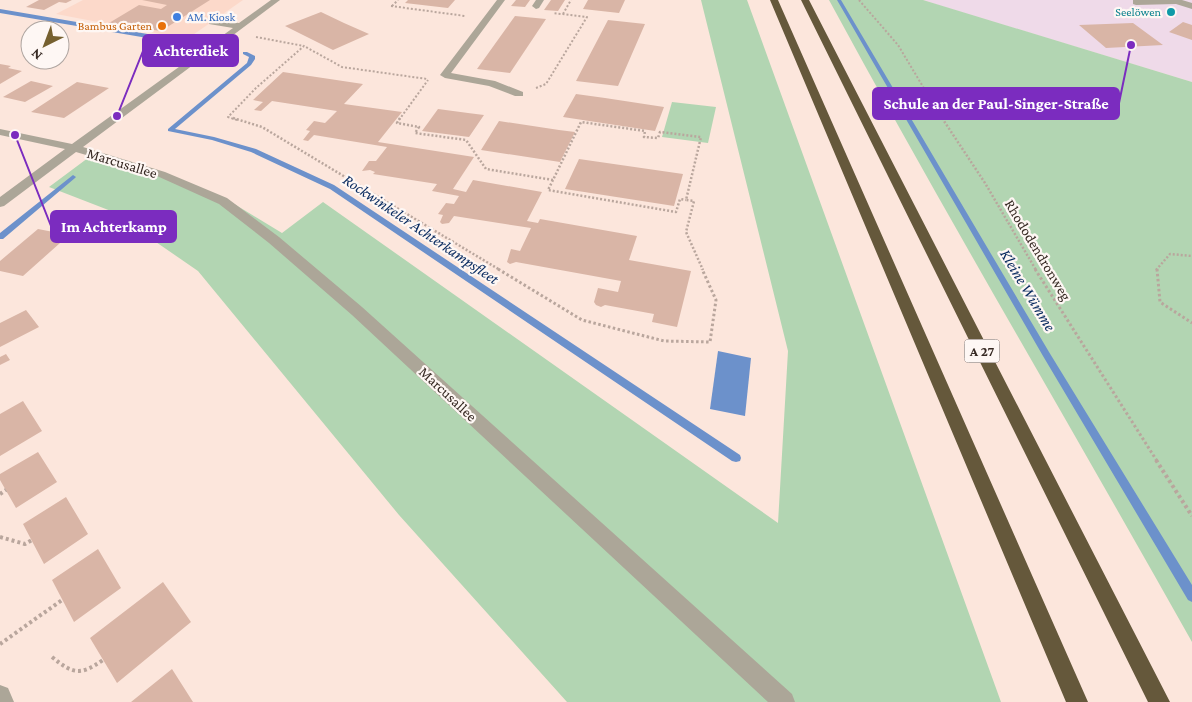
<svg xmlns="http://www.w3.org/2000/svg" width="1192" height="702" font-family="'Crimson Pro',serif">
  <style>
    .built { fill: #fcd9ca }
    .education { fill: #efdae9 }
    .green { fill: #b2d5b2 }
    .water { fill: #6c91cb }
    .lines { fill: none; stroke-linecap: round; stroke-linejoin: round }
    .stream { fill: #6c91cb; fill-rule: evenodd }
    .building { fill: #d9b5a6 }
    .path-far3 { stroke: #b9a69d; stroke-width: 2; stroke-dasharray: 2 2; stroke-linecap: butt }
    .path-far2 { stroke: #b9a69d; stroke-width: 2.5; stroke-dasharray: 2 2; stroke-linecap: butt }
    .path-far1 { stroke: #b9a69d; stroke-width: 3; stroke-dasharray: 2.5 2.5; stroke-linecap: butt }
    .path { stroke: #b9a69d; stroke-width: 4; stroke-dasharray: 3 3; stroke-linecap: butt }
    .minor { fill: #aca698; fill-rule: evenodd }
    .highway { fill: #65583b; fill-rule: evenodd }
    .culture-dot { fill: #0f9aa8; stroke: #fef7f4; stroke-width: 2 }
    .shop-dot { fill: #3f7fe0; stroke: #fef7f4; stroke-width: 2 }
    .food-dot { fill: #e8710a; stroke: #fef7f4; stroke-width: 2 }
    .labels { text-anchor: middle; dominant-baseline: central; stroke-width: 4.5; stroke-linejoin: round; paint-order: stroke }
    .far-culture-label { font-size: 12px; fill: #0d838f; stroke: #fef7f4; text-anchor: end }
    .far-shop-label { font-size: 12px; fill: #366cbe; stroke: #fef7f4; text-anchor: start }
    .far-food-label { font-size: 12px; fill: #c56008; stroke: #fef7f4; text-anchor: end }
    .shield { fill: #fef7f4; stroke: #726762; stroke-width: 1 }
    .shield-label { font-size: 14px; font-weight: bold; fill: #362923 }
    .street-label { font-size: 15px; fill: #362923; stroke: #fef7f4 }
    .water-label { font-size: 16px; font-style: italic; fill: #082a5f; stroke: #fef7f4 }
    .leader { fill: none; stroke: #7b2cbf; stroke-width: 2 }
    .callout-dot { fill: #7b2cbf; stroke: #fef7f4; stroke-width: 2 }
    .callout { fill: #7b2cbf; stroke: #7b2cbf; stroke-width: 2 }
    .callout-label { font-size: 16px; text-anchor: middle; font-weight: bold; fill: #fff }
  </style>
  <rect width="100%" height="100%" fill="#fce6dc"/>
  <path class="built" d="M83,0H243L187,39L56,14Z"/>
  <path class="education" d="M923,0H1192V82L948,8Z"/>
  <path class="green" d="M701,0H747L1001,702H567L399,515L198,271L111,211L49,187L96,152L226,199L282,233L323,202L778,523L788,351Z
    M829,0H923L1192,82V642C1072,428 946,216 829,0Z
    M672,102L716,107L708,143L662,137Z"/>
  <path class="water" d="M718,351L751,358L745,416L710,409Z"/>
  <g class="lines">
    <path class="stream" d="M837,0H841L1049,352L1192,585V602L1188,600L1043,356Z
      M0,9L177,39L180,41L177,43L0,13Z
      M243,52H247L255,56V59L251,65L175,129L214,137L256,149L334,185L740,455L741,458L740,461L736,462L732,461L330,189L251,152L212,140L168,131V129L247,63L249,57L243,54Z
      M73,175L76,177L75,178L3,239H0V233Z"/>
  </g>
  <path class="building" d="M39,0H72L66,3L59,2L44,10L26,7Z
    M142,0H210L161,31L109,23L139,5L161,9L167,5Z
    M408,0H455L448,8L405,3Z
    M516,0H530L525,7L511,6Z
    M551,0H565L558,11L544,10Z
    M588,0H625L619,13L583,9Z
    M321,12L344,23L369,34L333,50L285,26Z
    M515,16L546,19L510,73L477,69Z
    M608,20L645,24L618,86L576,81Z
    M1183,22L1192,25V40L1169,32Z
    M1133,23L1163,45L1106,48L1079,25Z
    M0,64L11,66L8,68L22,71L0,84Z
    M283,72L363,84L344,104L402,112L378,142L474,157L453,189L466,192L473,180L542,192L527,221L538,223L540,219L637,236L629,260L691,271L677,327L652,322L654,314L605,305L601,307L596,305L594,302L598,288L618,292L621,281L516,262L510,264L507,262L511,249L520,251L531,228L454,216L449,223L442,224L440,222L443,215L438,214L446,203L454,204L459,196L432,191L437,184L373,174L375,172L370,170L362,171L369,161H376L387,147L314,135L308,141L303,140L310,131L306,130L314,121L325,123L337,111L272,101L261,111L254,110L263,102L253,100Z
    M31,81L53,86L25,102L3,97Z
    M77,82L109,88L64,118L31,112Z
    M576,94L605,98L664,107L655,131L563,117Z
    M438,109L468,113L484,115L469,137L422,131Z
    M499,121L559,130L575,132L560,162L481,150Z
    M579,159L683,174L674,206L565,189Z
    M38,229L69,235L23,276L0,271V261Z
    M26,310L39,327L0,347V323Z
    M6,354L10,360L0,365V357Z
    M23,401L42,431L0,456V414Z
    M38,452L57,482L16,508L0,480V474Z
    M66,497L88,534L44,564L23,524Z
    M98,549L121,588L74,622L52,580Z
    M163,582L191,622L117,683L90,638Z
    M172,669L193,702H131Z"/>
  <g class="lines">
    <path class="path-far3" d="M859,0L898,45L943,120
      M391,6L465,16
      M392,6L398,0
      M563,14L571,0
      M256,37L304,46
      M536,88L546,84L587,17L553,13
      M237,120L228,117L256,88L304,46L342,67L427,79
      M399,120L428,80"/>
    <path class="path-far2" d="M233,118L262,127L500,270
      M400,118L397,123L419,127L415,133L466,140L486,169L553,180L581,122L645,131L644,137L658,138L660,132L701,137L686,200L694,201L686,232L703,270
      M942,118L985,183L1036,270
      M553,180L548,190L676,212L680,199L686,200
      M1156,270L1170,254L1192,256"/>
    <path class="path-far1" d="M498,269L582,320L664,341L710,342L716,300L702,269
      M1035,269L1157,461
      M1157,269L1160,302L1192,323"/>
    <path class="path" d="M1156,460L1192,516
      M0,494L6,490
      M0,537L25,544L32,540
      M0,644L62,600
      M52,657C73,674 80,676 103,660"/>
    <path class="minor" d="M271,0H280L83,147L165,172L227,198L279,237L362,307L792,694L795,702H768L352,315L269,243L219,204L157,176L76,152L4,206L0,207V197L65,149L0,135V129L72,144L233,28L209,24V20L239,23Z
      M497,0H505L451,73L495,81L523,92V96H515L489,86L445,78L440,75Z
      M536,0H544L539,8L536,9L532,6Z
      M1133,0H1182L1192,3V9L1176,4L1136,5L1133,4Z
      M0,685L8,688L14,702H0Z"/>
    <path class="highway" d="M770,0H778L1088,702H1066Z
      M801,0H809L1170,702H1148Z"/>
  </g>
  <circle class="culture-dot" cx="1171" cy="12" r="5"/>
  <circle class="shop-dot" cx="177" cy="17" r="5"/>
  <circle class="food-dot" cx="162" cy="26" r="5"/>
  <g class="labels">
    <g class="far-culture-label">
      <text x="1161" y="12">Seelöwen</text>
    </g>
    <g class="far-shop-label">
      <text x="187" y="17">AM. Kiosk</text>
    </g>
    <g class="far-food-label">
      <text x="152" y="26">Bambus Garten</text>
    </g>
    <rect class="shield" x="964.5" y="339.5" width="35" height="23" rx="4"/>
    <g class="shield-label">
      <text x="982" y="351">A 27</text>
    </g>
    <g class="street-label">
      <text transform="translate(122 163) rotate(17)">Marcusallee</text>
      <text transform="translate(1038 250) rotate(59)">Rhododendronweg</text>
      <text transform="translate(448 394) rotate(43)">Marcusallee</text>
    </g>
    <g class="water-label">
      <text transform="translate(421 229) rotate(34)">Rockwinkeler Achterkampsfleet</text>
      <text transform="translate(1028 290) rotate(59)">Kleine Wümme</text>
    </g>
  </g>
  <path class="leader" d="M117 116L143 51M1131 45L1119 103M15 135L51 226"/>
  <g class="callout-dot">
    <circle cx="117" cy="116" r="5"/>
    <circle cx="1131" cy="45" r="5"/>
    <circle cx="15" cy="135" r="5"/>
  </g>
  <g class="callout">
    <rect x="143" y="35" width="95" height="31" rx="5"/>
    <rect x="873" y="88" width="246" height="31" rx="5"/>
    <rect x="51" y="211" width="125" height="31" rx="5"/>
  </g>
  <g class="callout-label">
    <text x="191" y="56">Achterdiek</text>
    <text x="996" y="109">Schule an der Paul-Singer-Straße</text>
    <text x="114" y="232">Im Achterkamp</text>
  </g>
  <g transform="translate(45 45) rotate(222)"><circle r="24" fill="#fef7f4" stroke="#aea5a0"/>
  <path d="M0-4L9 19L0 12L-9 19Z" fill="#76602f"/>
  <text y="-8" font-size="14" font-weight="bold" text-anchor="middle" fill="#362923">N</text>
  </g>
</svg>
